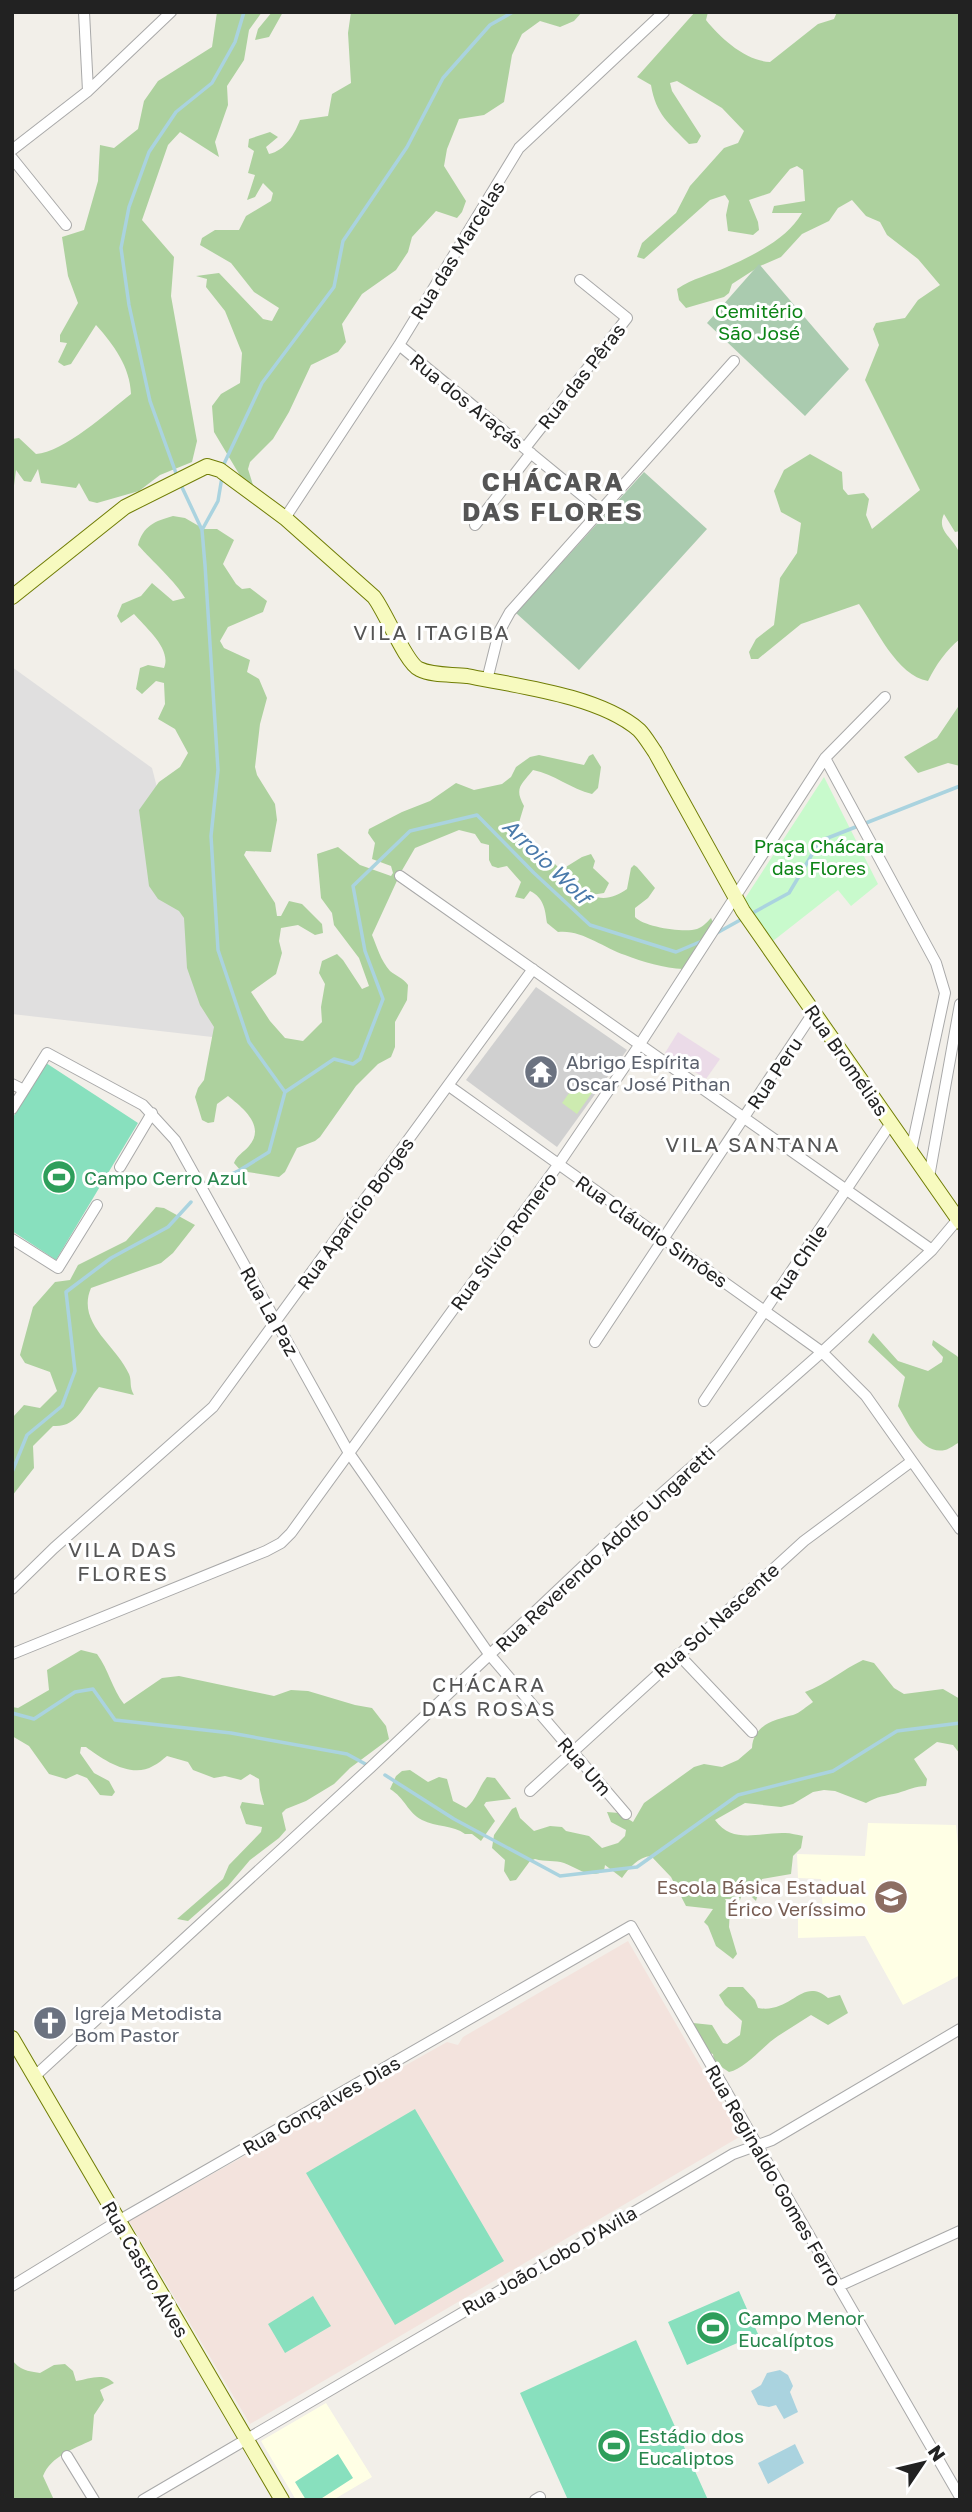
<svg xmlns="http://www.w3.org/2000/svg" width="972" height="2512" font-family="'Golos Text',sans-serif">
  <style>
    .residential { fill: #e0dfdf }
    .industrial { fill: #ebdbe8 }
    .education { fill: #ffffe5 }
    .religious { fill: #d0d0d0 }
    .military { fill: #f3e3dd }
    .grass { fill: #cdebb0 }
    .forest { fill: #add19e }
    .cemetery { fill: #aacbaf }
    .park { fill: #c8facc }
    .pitch { fill: #88e0be }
    .water { fill: #aad3df }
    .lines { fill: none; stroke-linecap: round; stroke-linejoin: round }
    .stream { stroke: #aad3df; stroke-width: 3.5 }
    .street-casing { stroke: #a9a9a9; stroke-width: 12 }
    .secondary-casing { stroke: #707d05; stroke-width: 16 }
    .street { stroke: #fff; stroke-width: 10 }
    .secondary { stroke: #f7fabf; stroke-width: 14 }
    .labels { text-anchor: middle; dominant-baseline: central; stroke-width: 6; stroke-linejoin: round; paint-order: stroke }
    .street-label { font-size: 19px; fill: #222; stroke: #fff }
    .park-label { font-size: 19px; fill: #0c8416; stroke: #fff }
    .worship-label { font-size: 19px; fill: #5b616d; stroke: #fff; text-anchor: start }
    .leisure-label { font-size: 19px; fill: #27864d; stroke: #fff; text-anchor: start }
    .education-label { font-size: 19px; fill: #785e54; stroke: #fff; text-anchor: end }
    .neighbourhood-label { font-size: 21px; letter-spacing: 2px; fill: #555; stroke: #fff }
    .water-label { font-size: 21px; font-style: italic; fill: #4a7aab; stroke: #fff }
    .district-label { font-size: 26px; font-weight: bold; letter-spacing: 2px; fill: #555; stroke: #fff }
  </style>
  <rect width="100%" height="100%" fill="#f2efe9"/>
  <path class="residential" d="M12,667L152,768L221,1038L12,1014Z"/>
  <path class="industrial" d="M678,1032L720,1059L706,1079L665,1053Z"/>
  <path class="education" d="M868,1823L956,1825L960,1868V1975L903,2005L865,1936L798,1938V1915L823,1914L821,1879L798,1878L797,1854L865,1856Z
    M326,2403L372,2477L333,2500H296L261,2441Z"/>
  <path class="religious" d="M536,987L627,1050L557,1147L466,1080Z"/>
  <path class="military" d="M628,1941L741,2136L250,2424L129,2221L447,2042L458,2045L463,2037Z"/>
  <path class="grass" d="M579,1079L594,1090L577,1114L562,1103Z"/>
  <path class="forest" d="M217,12H262L249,30L244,60L227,86L228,105L215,142L219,157L180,132L168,145L142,220L174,257L171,296L197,441L192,462L160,475L139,491L97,503L89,501L79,483L76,488L41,483L38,469L31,482L24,481L16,470L12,501V439L19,438L36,454C63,453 109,411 131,394C130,367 114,345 96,325L71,364L64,366L58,362L67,343L60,342V335L78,303L68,276L62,237L84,230L98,181L100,145L114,148L138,129L144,101L158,81L212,47Z
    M272,12H283L269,37L255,40L258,29Z
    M351,12H582L574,21L560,27L540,21L522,34L512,55L504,102L484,115L459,119L447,149L444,166L466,201L462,212L457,218L436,211L412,237L408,252L396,270L362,294L342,324L346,342L338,352L311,365L289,412L273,439L250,462L248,469L253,485L245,484L214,432L212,406L221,394L240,383L242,353L225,311L206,287L207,279L196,276L219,273L263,319L272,321L279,308L254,292L231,263L200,245L202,238L215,230H239L246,216L271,201L273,193L263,183L255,197L247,200L255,175L248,173L254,151L248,147L249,139L270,132L278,137L266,147L269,154C285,151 295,133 300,120L328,116L332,94L351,83L348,33Z
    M695,12H708L706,20C720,38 746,61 770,62L818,24L834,19L837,12H960V531L955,532L944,514C936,531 953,537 959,552C963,562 960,624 960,639C946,650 936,665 928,681C897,676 876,628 859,604L801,624L758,659H751L749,652L756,639L774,625L780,578L797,553L801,523L781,512L774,491L784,470L810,454L842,472L843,489L848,495L864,493L869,499L866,515L872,529L920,490L865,380L879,345L873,329L876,323L905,318L918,300L940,285L918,259L887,235L880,222L866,216L852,200L838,208L829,221L802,234L781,257L760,266L732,284L729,293L724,297L686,308L679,300L677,289C693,278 710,275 727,267C754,255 787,239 802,213H772L774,206L805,201L803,170L797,166L790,169L770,193L749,200L758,222L759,230L753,235L728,231L726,215L729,201L725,195L710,200L644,259L637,257L642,243L676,213L690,186L724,148L738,143L744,131L722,108L677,81L670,83L672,91L701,136L697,143L689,144C669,123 656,115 651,85L637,77Z
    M173,516L185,518L204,529H217L234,540L223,564L236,584L242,589L250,588L267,601L263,612L228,627L220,641L224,648L250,660L247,672L259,679L267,698L260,724L255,767L257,775L275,804L277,820L271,852L246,851L244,855L275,903L277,916H281L289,901L302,904L322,924L323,933L315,935L298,925L281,928L279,941L282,953L276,974L251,992L270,1021L285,1038L303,1041L322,1022L321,1007L325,984L319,973L322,961L337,954L343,960L362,989L369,986L359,958L334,925L332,913L321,898L317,854L338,847L360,865L391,876L393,873L391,866L372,859L375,843L368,833L369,829L402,812L430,801L456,783L474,790L502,784L511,777L516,767L530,757L539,755L584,765L589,756L593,754L601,767L598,788L592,794C571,789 554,774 533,770C521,785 514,788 524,806L517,829L536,855L552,861L561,870L582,857L591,854L595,861L593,868L609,883L604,893L591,895C604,901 615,897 627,889L631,868L634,865L637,867L655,888L648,898L635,908V917C644,927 684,933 697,929C703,927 707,922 711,918L713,922L683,969C665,968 642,962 625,955C604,948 581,929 558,932L547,923C545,909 544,898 530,891L524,899L515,897L521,882L507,866L498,868L492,866L489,860V845L481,843L475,834L459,830L415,848L401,872L372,935C377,947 381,961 390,971C396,976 403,978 408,985L407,1000L395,1022V1047L391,1057L378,1064L356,1086L320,1137L315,1141L297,1148L285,1172L279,1177L241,1171L234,1163C237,1155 243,1153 249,1146C266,1126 243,1108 228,1096L217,1104L214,1122L208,1123L202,1120L195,1097L198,1088L204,1080L214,1027L200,1005L187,968L184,918L179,911L158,899L149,886L139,810L159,782L180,767L188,753L175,729L158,719L165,704L164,683L156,681L142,694L136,689L140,668L148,665L164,668C172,649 146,628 134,614L121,623L117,616L122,604L141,596L152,583L173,601L185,598C176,582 152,561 138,545C143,526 155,521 173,516Z
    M960,704V766L948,763L918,773L904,757L937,738Z
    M156,1207L164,1208L195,1225L173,1253L161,1263L91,1288C76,1323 116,1345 129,1374C132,1381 129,1387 134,1395L99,1387C84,1404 78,1428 53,1426L33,1446L34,1468L12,1496L13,1417L24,1405L40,1408L57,1391L50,1372L25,1363L20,1355L33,1307L55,1282L70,1280L78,1265L126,1241Z
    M873,1333L898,1361L928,1371L942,1362L943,1357L932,1345L933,1340L957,1356L960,1360V1442C955,1444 950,1449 945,1450C921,1455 908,1422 898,1406L905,1377L868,1342Z
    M81,1650L97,1654C109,1670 112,1689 124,1704L162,1678L179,1676L274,1696L291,1690L308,1691L355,1705L372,1708L386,1726L389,1739L350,1768L334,1784L306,1801L286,1809L282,1813L286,1830L279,1838L250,1860L228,1886L188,1921L177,1919L223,1879L229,1865L261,1832L262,1827L246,1824L240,1807L242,1802L264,1805L260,1790L259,1779L250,1774L241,1780L225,1776L214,1778L193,1770L188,1762L167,1756C163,1759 158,1764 153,1766C132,1779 103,1760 86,1747H81L80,1753L94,1773L109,1781L115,1792L112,1796L100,1795L87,1778L77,1774L66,1779L49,1774L29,1746L12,1736V1707L18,1708L49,1690L47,1670Z
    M863,1660L874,1663L894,1688L904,1694L943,1689L960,1699V1754L953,1745L937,1742L914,1759L927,1779L926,1786C915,1786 908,1790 898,1793C885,1796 878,1796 866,1803L835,1791L824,1790L813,1792L793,1804L781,1807L745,1803L715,1820C733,1845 760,1832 785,1833C791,1833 797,1835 803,1836L801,1848L793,1856L791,1874L762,1879L756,1901L744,1889L740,1900L734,1902L730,1899H725L730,1909L729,1927L737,1954L733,1959L716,1946L708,1926L704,1922L713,1909L686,1906L671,1877L651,1856C638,1857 629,1868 622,1878L605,1865L604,1871C590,1879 577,1868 564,1863C555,1860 545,1862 535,1859L530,1861L516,1880L510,1881L504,1871L505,1860L492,1848L494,1835L512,1809L516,1807L520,1818L534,1831L550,1826L562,1827L566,1831L589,1836L602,1848L618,1843L625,1836L626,1830L611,1822L607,1812L619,1813L633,1822L644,1803L694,1767L704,1764L722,1767L738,1760L752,1748C753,1725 774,1720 793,1715C800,1713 807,1706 813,1702L805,1692C827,1684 842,1670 863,1660Z
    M410,1770L428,1782L439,1777L447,1779L453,1801L466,1808C477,1799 478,1788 487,1777L495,1778L511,1799L486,1802L484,1805L495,1821L481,1841L472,1834H465C453,1825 436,1827 422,1820C408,1813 405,1798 390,1789L396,1776L402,1771Z
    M728,1987H743L755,2000L758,2008C792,2014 802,1976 828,1998L840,1995L848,2013L828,2025L811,2015C800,2022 789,2029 778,2036C764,2045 746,2068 729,2072L714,2062L713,2054L709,2053L693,2023L712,2025L723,2043L727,2044L740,2035L742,2021L725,2005L719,1995Z
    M12,2360C20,2370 27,2371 40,2373L54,2365L65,2364L73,2371L76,2381C89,2379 104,2372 114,2383L100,2390L104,2400L94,2415L92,2440C74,2449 51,2456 43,2476L54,2500H12Z"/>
  <path class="cemetery" d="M759,264L849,369L805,416L707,323Z
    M644,472L707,529L579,670L516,613Z"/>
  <path class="park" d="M824,777L878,884L851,906L838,890L773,941L744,900Z"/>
  <path class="pitch" d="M46,1063L138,1123L56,1260L12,1231V1119Z
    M415,2109L504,2261L395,2325L306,2173Z
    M739,2291L758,2334L687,2365L668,2322Z
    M313,2296L331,2326L285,2353L268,2324Z
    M636,2340L708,2500H568L520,2393Z
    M338,2454L353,2478L319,2500H306L295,2482Z"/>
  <path class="water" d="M780,2370L788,2375L793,2386L790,2392L798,2412L784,2419L776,2405L769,2407L758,2405L751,2391L761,2385L767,2373Z
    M795,2444L804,2463L768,2484L758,2463Z"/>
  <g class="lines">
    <path class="stream" d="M223,466L262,383L334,287L343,241L407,147L443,78L490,25L513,12
      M177,476L150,401L129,305L121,248L129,207L149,152L176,112L212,83L235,42L244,12
      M180,483L202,530L205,565L218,770L211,836L218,950L249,1042L285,1092
      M202,530L218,501L222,477
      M749,915L789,893L820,841L960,786
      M715,934L742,919
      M207,1186L240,1170L269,1152L285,1092L334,1059L353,1064L360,1059L383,999L365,951L353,886L410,831L477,815L534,873L590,925L676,952L702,941
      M12,1472L27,1435L62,1406L75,1371L66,1292L111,1258L168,1227L191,1202
      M12,1713L34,1719L75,1692L93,1689L115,1720L231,1733L347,1754L369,1766
      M385,1775L454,1819L560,1876L637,1867L738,1795L833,1771L897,1731L960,1723"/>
    <g class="street-casing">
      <path id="street" d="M84,12L88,91
        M12,150L88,91L171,12
        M12,158L66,225
        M399,345L600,510
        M525,448L627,318L580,280
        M285,518L399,345L519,148L664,12
        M475,525L531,453
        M487,680L499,632L510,612L734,361
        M825,758L936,963L945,993L911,1151
        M400,876L932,1250
        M12,1084L24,1090L47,1053L143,1105L175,1140L349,1453L489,1654L626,1814
        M449,1086L822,1352L866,1396L960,1529
        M12,1109L24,1090
        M120,1167L152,1113
        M929,1177L960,1004
        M12,1239L58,1268L97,1205
        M595,1342L813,1013
        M704,1401L891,1123
        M12,1589L54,1548L213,1407L533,969
        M12,1654L266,1551L281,1543L291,1533L558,1165L640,1044L825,758L885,697
        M678,1654L752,1732
        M530,1791L804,1541L912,1461
        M35,2076L371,1767L635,1517L822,1352L932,1250L958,1219
        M12,2286L118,2221L631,1926L960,2497
        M839,2286L960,2231
        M67,2456L94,2500
        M143,2500L733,2154L772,2140L960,2029
        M535,2500L540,2497"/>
    </g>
    <g class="secondary-casing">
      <path id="secondary" d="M12,597L125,507L207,466L220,470L285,518L374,597C386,613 406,663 419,669C433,676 452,674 467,676C518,686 600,696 639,730C645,736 650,745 655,752L743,911L960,1222
        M12,2038L282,2500"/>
    </g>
    <use href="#street" class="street"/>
    <use href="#secondary" class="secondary"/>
  </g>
  <defs>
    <g id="temple-disc" transform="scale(1.75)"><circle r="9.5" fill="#6b7280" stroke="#fff"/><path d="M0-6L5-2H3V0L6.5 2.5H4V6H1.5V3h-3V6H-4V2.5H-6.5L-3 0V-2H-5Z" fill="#fff"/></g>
    <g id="stadium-disc" transform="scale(1.75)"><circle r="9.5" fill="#2e9e5b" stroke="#fff"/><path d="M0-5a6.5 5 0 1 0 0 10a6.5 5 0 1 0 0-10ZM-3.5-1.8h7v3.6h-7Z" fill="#fff"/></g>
    <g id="school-disc" transform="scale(1.75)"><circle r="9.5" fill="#8d6e63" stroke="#fff"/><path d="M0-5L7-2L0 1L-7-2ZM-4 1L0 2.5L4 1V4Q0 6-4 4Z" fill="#fff"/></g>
    <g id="church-disc" transform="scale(1.75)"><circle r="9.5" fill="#6b7280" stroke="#fff"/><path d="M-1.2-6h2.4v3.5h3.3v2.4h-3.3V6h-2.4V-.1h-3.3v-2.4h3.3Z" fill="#fff"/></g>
  </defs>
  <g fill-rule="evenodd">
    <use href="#temple-disc" x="541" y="1072"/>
    <use href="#stadium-disc" x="59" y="1177"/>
    <use href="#school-disc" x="891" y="1897"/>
    <use href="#church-disc" x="50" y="2023"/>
    <use href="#stadium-disc" x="713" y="2328"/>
    <use href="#stadium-disc" x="614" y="2446"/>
  </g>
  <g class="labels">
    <g class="street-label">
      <text transform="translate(457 250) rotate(-58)">Rua das Marcelas</text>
      <text transform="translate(581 376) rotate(-52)">Rua das Pêras</text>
      <text transform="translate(467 401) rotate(39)">Rua dos Araçás</text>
      <text transform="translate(847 1060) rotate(55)">Rua Bromélias</text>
      <text transform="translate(774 1073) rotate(-56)">Rua Peru</text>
      <text transform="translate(355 1213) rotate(-54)">Rua Aparício Borges</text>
      <text transform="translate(652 1231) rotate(35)">Rua Cláudio Simões</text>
      <text transform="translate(503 1241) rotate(-54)">Rua Sílvio Romero</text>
      <text transform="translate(798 1262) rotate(-56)">Rua Chile</text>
      <text transform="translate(270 1311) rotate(61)">Rua La Paz</text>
      <text transform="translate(605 1548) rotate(-43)">Rua Reverendo Adolfo Ungaretti</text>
      <text transform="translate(716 1620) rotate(-42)">Rua Sol Nascente</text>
      <text transform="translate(585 1766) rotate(49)">Rua Um</text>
      <text transform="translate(321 2105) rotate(-30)">Rua Gonçalves Dias</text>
      <text transform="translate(774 2175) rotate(60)">Rua Reginaldo Gomes Ferro</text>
      <text transform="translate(549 2260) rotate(-30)">Rua João Lobo D'Avila</text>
      <text transform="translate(146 2269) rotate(60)">Rua Castro Alves</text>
    </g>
    <g class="park-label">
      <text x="759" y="310">Cemitério<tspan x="759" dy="22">São José</tspan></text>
      <text x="819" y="845">Praça Chácara<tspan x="819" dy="22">das Flores</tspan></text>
    </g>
    <g class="worship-label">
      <text x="566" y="1061">Abrigo Espírita<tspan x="566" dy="22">Oscar José Pithan</tspan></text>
      <text x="74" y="2012">Igreja Metodista<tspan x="74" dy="22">Bom Pastor</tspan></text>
    </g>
    <g class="leisure-label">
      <text x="84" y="1177">Campo Cerro Azul</text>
      <text x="738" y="2317">Campo Menor<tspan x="738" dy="22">Eucalíptos</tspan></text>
      <text x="638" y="2435">Estádio dos<tspan x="638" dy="22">Eucaliptos</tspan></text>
    </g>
    <g class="education-label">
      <text x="866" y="1886">Escola Básica Estadual<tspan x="866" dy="22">Érico Veríssimo</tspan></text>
    </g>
    <g class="neighbourhood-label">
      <text x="432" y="632">VILA ITAGIBA</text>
      <text x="753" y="1144">VILA SANTANA</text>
      <text x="123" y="1549">VILA DAS<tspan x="123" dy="24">FLORES</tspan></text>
      <text x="489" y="1684">CHÁCARA<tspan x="489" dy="24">DAS ROSAS</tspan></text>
    </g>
    <g class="water-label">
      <text transform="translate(547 861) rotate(44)">Arroio Wolf</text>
    </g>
    <g class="district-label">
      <text x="553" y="481">CHÁCARA<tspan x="553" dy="30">DAS FLORES</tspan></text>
    </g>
  </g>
  <rect width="972" height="2512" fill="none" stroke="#222222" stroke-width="28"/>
  <g transform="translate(923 2463) rotate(55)" stroke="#ffffff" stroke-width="5" paint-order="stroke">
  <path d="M0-5L12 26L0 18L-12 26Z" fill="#222222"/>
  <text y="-10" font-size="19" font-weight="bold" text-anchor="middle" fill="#222222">N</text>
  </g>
</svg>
